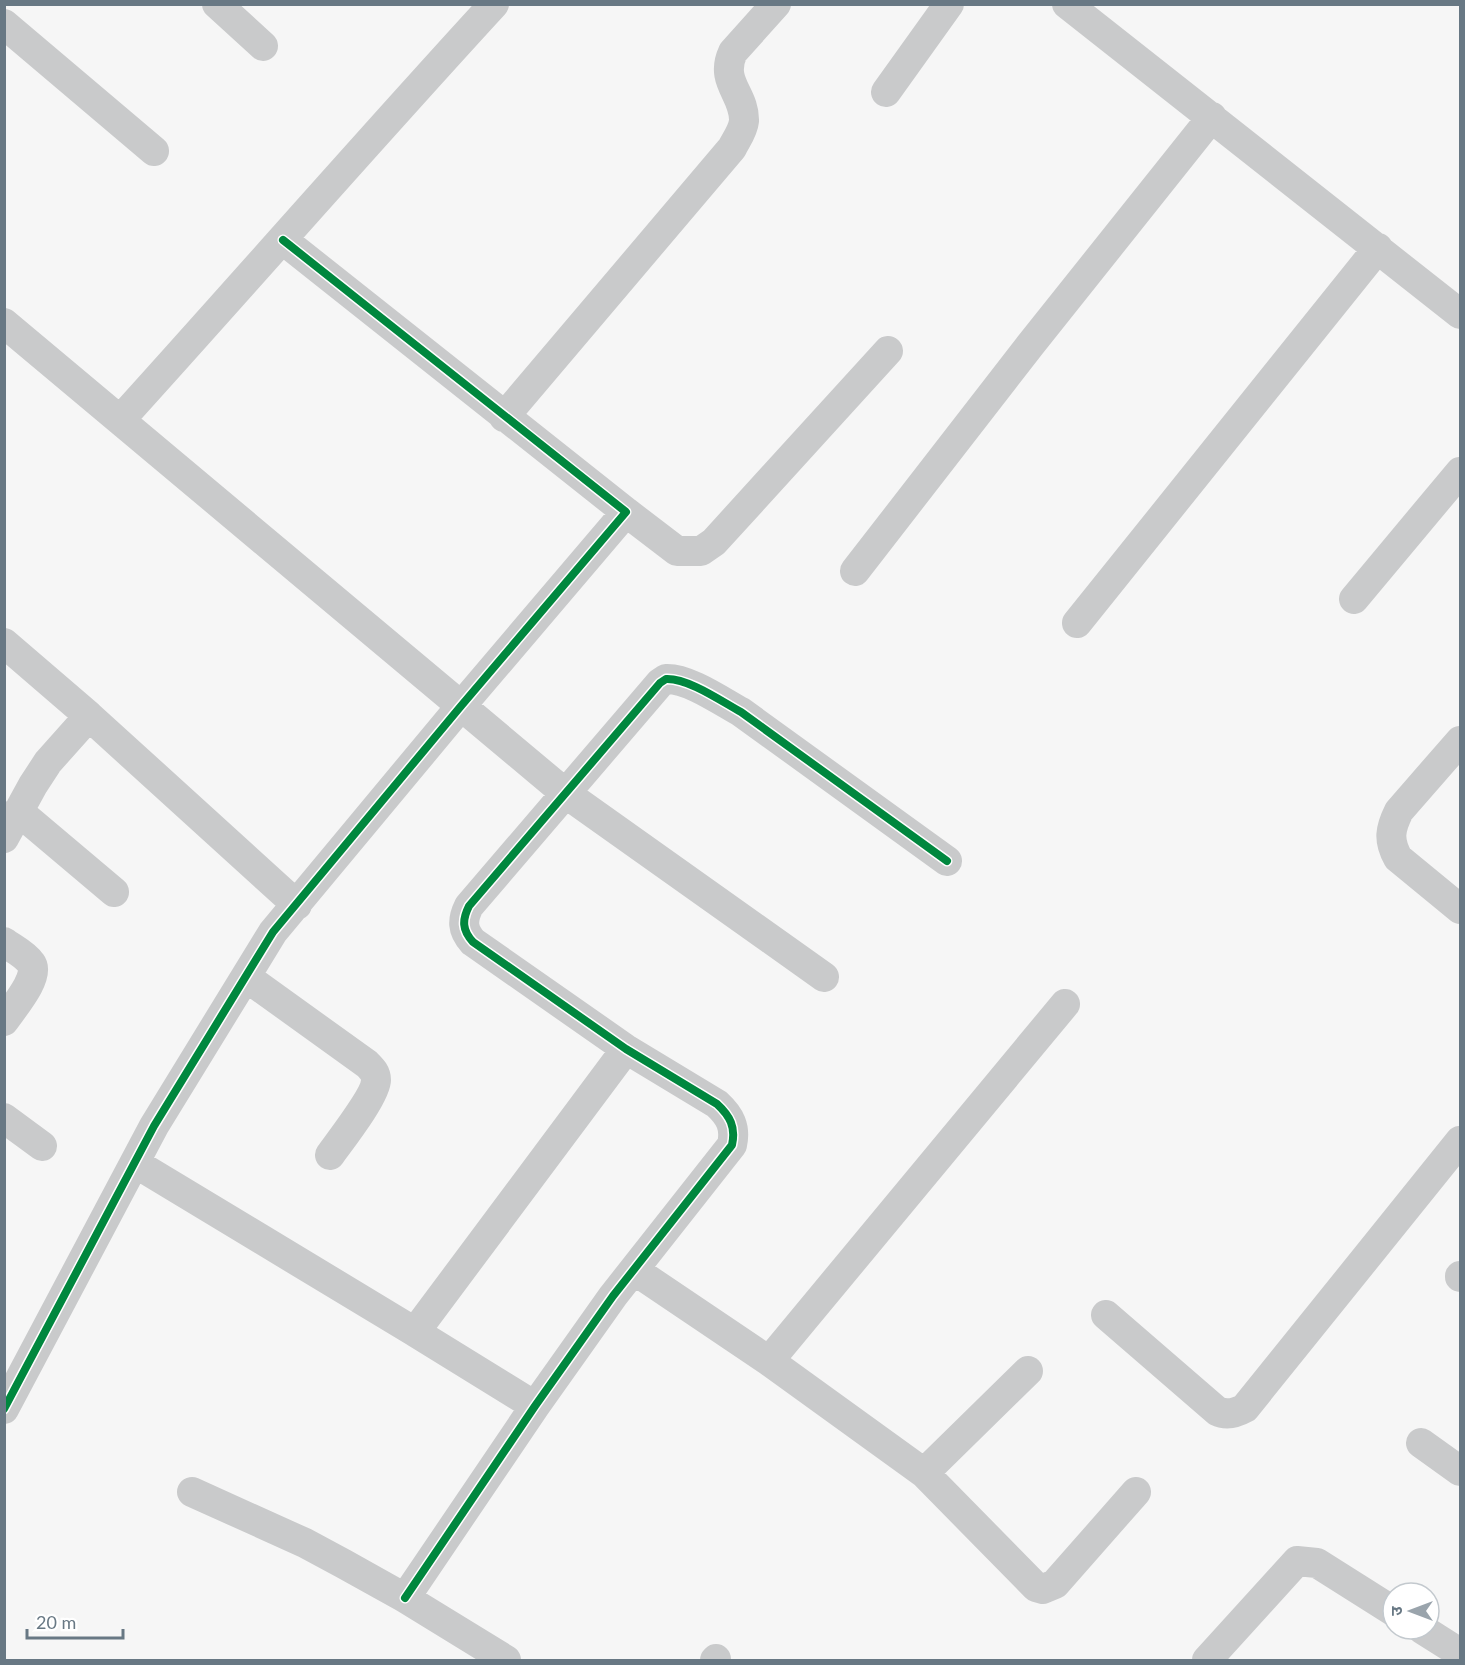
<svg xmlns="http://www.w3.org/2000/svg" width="1465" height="1665" font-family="Lato,'Noto Sans Devanagari',sans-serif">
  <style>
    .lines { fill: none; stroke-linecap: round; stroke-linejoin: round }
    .minor { stroke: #c9cacb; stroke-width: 30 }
    .cycleway-casing { stroke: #fff; stroke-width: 11 }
    .cycleway { stroke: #00873e; stroke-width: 8 }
  </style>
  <rect width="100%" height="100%" fill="#f6f6f6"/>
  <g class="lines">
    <path class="minor" d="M217,4L263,46
      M1067,4L1460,314
      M4,24L154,151
      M886,92L949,4
      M4,323L565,793L824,977
      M504,417L732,148C736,140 743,131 744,121C745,94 719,82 733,52L776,4
      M121,419C246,281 368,141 494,4
      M626,512L677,551H701L714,542L888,351
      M855,571L1031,344L1212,117
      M1354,599L1460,472
      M1077,623L1378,248
      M4,643L89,716L297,905
      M1460,741L1399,811C1390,829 1388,840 1398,858L1460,909
      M18,811L114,892
      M4,838L33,785L48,762L89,716
      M4,942C12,948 25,954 31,963C41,976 12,1009 4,1021
      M246,977L367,1064C372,1069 376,1073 376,1080C376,1095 340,1141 330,1155
      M1065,1004L769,1361L924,1473L1036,1587L1043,1589L1055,1584L1136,1492
      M4,1118L42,1146
      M135,1163L415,1332
      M634,1270L769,1361
      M1460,1276V1277
      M1106,1315L1217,1411C1227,1416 1236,1413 1245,1408L1460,1141
      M535,1406L415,1332L626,1049
      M4,1409L154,1126L273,932L461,706L626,512L283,240
      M1421,1443L1460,1471
      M924,1473L1028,1371
      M192,1492L305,1543L344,1564L405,1598L506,1660
      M405,1598L535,1406L613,1296L732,1145C736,1127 730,1116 717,1104L626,1049L473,942C462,930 462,920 469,906L660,683L666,679C688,678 721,701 741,712L947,861
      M1422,1629L1460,1653
      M715,1660L716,1659
      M1207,1660L1297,1561L1317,1563L1393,1611"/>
    <g class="cycleway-casing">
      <path id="cycleway" d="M4,1409L154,1126L273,932L461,706L626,512L283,240
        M405,1598L535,1406L613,1296L732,1145C736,1127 730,1116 717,1104L626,1049L473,942C462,930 462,920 469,906L660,683L666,679C688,678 721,701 741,712L947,861"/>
    </g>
    <use href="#cycleway" class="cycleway"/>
  </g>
  <rect width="1465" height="1665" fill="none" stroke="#687884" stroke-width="12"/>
  <g transform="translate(1411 1611) rotate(270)"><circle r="28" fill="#ffffff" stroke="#c3c9ce" stroke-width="1.5"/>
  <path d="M0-4.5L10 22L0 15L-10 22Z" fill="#9aa4ac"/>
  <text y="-9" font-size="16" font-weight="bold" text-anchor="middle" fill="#687884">उ</text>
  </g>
  <path d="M27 1629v9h96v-9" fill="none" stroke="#687884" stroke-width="3"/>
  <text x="36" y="1629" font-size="18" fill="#687884" stroke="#ffffff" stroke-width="4.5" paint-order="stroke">20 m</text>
</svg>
